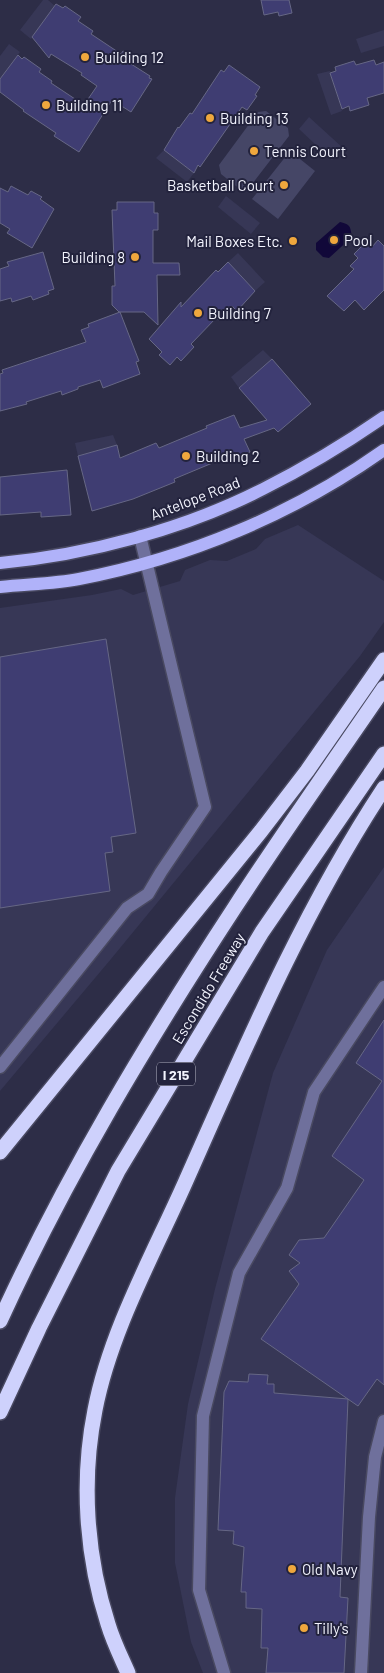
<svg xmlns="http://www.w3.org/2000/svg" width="384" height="1673" font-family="Barlow,sans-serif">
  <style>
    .built { fill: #373756 }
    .green { fill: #454666 }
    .water { fill: #110839 }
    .building { fill: #3f3d72; stroke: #666785 }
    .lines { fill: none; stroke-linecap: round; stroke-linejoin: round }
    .minor-casing { stroke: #494961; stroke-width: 15 }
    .major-casing { stroke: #494961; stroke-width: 15 }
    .highway-casing { stroke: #494961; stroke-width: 18 }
    .minor { stroke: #6f709c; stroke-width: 12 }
    .major { stroke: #b0b2f9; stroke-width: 12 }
    .highway { stroke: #ced1fc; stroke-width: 15 }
    .poi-dot { fill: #efa73d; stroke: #23233d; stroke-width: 2 }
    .labels { text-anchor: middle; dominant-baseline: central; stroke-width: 4; stroke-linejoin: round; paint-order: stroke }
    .shield { fill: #23233d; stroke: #b5b5c4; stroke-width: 1 }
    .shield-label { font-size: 14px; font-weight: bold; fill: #f3f4fe }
    .poi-label { font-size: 15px; fill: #f3f4fe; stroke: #23233d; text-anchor: start }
    .street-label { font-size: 15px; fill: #f3f4fe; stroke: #23233d }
  </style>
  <rect width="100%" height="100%" fill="#2d2d47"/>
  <path class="built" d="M43,0H48L56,7L31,39L20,30Z
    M384,30V46L361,53L356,39Z
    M9,44L20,52L0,79V56Z
    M330,71L342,111L331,115L317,74Z
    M309,117L343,148L332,160L299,129Z
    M164,150L194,173L187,182L156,158Z
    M226,196L260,223L251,234L218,207Z
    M238,253L265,282L255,291L228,262Z
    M263,350L272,359L239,388L231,377Z
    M113,435L117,445L78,456L75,443Z
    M298,525L384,581V622L360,656L111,959L0,1091V608L92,595L121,589L133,595L180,581L185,570L210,560L227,561L256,549L265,539Z
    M384,867V1673H203L191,1642L175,1563V1498L188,1404L215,1289L273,1073L327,950Z"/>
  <path class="green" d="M266,111L288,128L289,136L249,188L241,190L221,174L219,165L258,112Z
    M290,151L315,171L278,219L252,199Z"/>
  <path class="water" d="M340,222C351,225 350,226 352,237L329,258L323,257L316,250V243Z"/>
  <path class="building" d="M261,0H289L292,13L279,16L278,12L264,15Z
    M56,4L63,8L65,6L81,17L78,21L93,31L91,34L121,54L123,51L135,58L131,64L150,76L149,78L152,79L131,112L112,100L79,152L54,136L56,133L23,111L24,110L0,92V79L18,55L22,59L24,57L41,69L39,72L52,81L51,83L84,105L97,86L81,75L82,73L51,54L49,58L32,37Z
    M374,60L376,65L384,62V93L367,98L369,105L350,111L349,106L342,109L330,73L336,71L335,67L354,61L356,65Z
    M229,65L260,87L255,95L257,96L247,110L242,107L200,167L198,165L194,173L164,150L178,127L179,128L190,113L192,114L221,70L224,72Z
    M11,186L28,195L31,191L42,197L40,199L54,209L32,248L7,233L10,229L0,223V188L8,192Z
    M117,202H154V213H158V230H153V263H179L180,275H157L158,325L144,312H119L112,305V286H115L112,210H117Z
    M378,240L384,246V290L364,310L355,300L344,311L327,296L354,269L350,266L358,258L354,254L367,241L372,247Z
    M43,252L54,289L48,291L49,294L33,300L31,296L12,302L11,298L0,301V269L9,266L7,262Z
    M228,262L255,291L237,311L232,306L219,320L216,318L191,344L194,347L181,361L177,357L170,365L159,355L162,352L149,339L181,302V307L216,270L218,272Z
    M120,312L139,361L136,362L140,374L103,388L100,380L78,387V389L62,395L61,391L26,402L27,404L0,411V374L3,373L2,370L86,342L81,330L89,327L88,324Z
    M272,359L311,404L278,432L274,428L244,439L250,452L224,463L222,459L174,479L175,482L133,499L92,511L78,456L117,445L120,458L156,443L159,448L207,428L206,426L234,415L240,428L267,420L239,388Z
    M67,470L71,515L41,517V512L0,515V477Z
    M106,639L136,833L111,837L113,852L105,853L110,891L0,908V657Z
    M384,1020V1385L377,1379L358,1406L261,1339L299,1284L289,1271L300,1263L289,1255L299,1240L324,1238L364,1180L332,1156L382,1081L356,1063Z
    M249,1374L268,1375L267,1384H274V1393L348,1399L340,1597L348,1598L344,1673H266L268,1648H261L262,1609L246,1608V1592H241L244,1547L233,1544L234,1531L218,1530L224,1392L229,1381L248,1382Z"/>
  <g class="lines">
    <g class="minor-casing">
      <path id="minor" d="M0,1067L127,908L148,894L161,872L205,807L140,536
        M224,1673L199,1590L203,1416L239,1273L287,1188L314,1092L384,987
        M361,1673L369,1517L375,1457L384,1421"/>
    </g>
    <g class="major-casing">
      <path id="major" d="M0,563C87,555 185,529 263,489C305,468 345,444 384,417
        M0,587C26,584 54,584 79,579C188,558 294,514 384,450"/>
    </g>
    <g class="highway-casing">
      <path id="highway" d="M0,1152L261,831L307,771L384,660
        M0,1321C66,1176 148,1040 235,907C283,833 334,761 384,688
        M0,1412L39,1328L118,1171L262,932L384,754
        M128,1673C121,1657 113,1641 108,1624C86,1556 81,1480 95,1410C110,1332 153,1255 185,1183C245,1048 303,911 384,788"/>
    </g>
    <use href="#minor" class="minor"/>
    <use href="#major" class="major"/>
    <use href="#highway" class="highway"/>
  </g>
  <g class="poi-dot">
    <circle cx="85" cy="57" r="5"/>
    <circle cx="46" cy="105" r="5"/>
    <circle cx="210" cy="118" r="5"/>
    <circle cx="254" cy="151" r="5"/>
    <circle cx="284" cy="185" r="5"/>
    <circle cx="334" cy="240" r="5"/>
    <circle cx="293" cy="241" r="5"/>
    <circle cx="135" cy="257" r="5"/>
    <circle cx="198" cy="313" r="5"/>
    <circle cx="186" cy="456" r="5"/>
    <circle cx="292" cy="1569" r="5"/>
    <circle cx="304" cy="1628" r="5"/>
  </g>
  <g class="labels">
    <rect class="shield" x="157" y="1062.5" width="38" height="23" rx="4"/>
    <g class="shield-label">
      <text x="176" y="1074">I 215</text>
    </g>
    <g class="poi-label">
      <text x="95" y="57">Building 12</text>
      <text x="56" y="105">Building 11</text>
      <text x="220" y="118">Building 13</text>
      <text x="264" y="151">Tennis Court</text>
      <text x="274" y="185" text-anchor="end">Basketball Court</text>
      <text x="344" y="240">Pool</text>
      <text x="283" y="241" text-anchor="end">Mail Boxes Etc.</text>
      <text x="125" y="257" text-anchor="end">Building 8</text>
      <text x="208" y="313">Building 7</text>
      <text x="196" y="456">Building 2</text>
      <text x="302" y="1569">Old Navy</text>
      <text x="314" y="1628">Tilly's</text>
    </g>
    <g class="street-label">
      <text transform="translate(195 498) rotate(-21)">Antelope Road</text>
      <text transform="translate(208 988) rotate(-59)">Escondido Freeway</text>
    </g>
  </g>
</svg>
